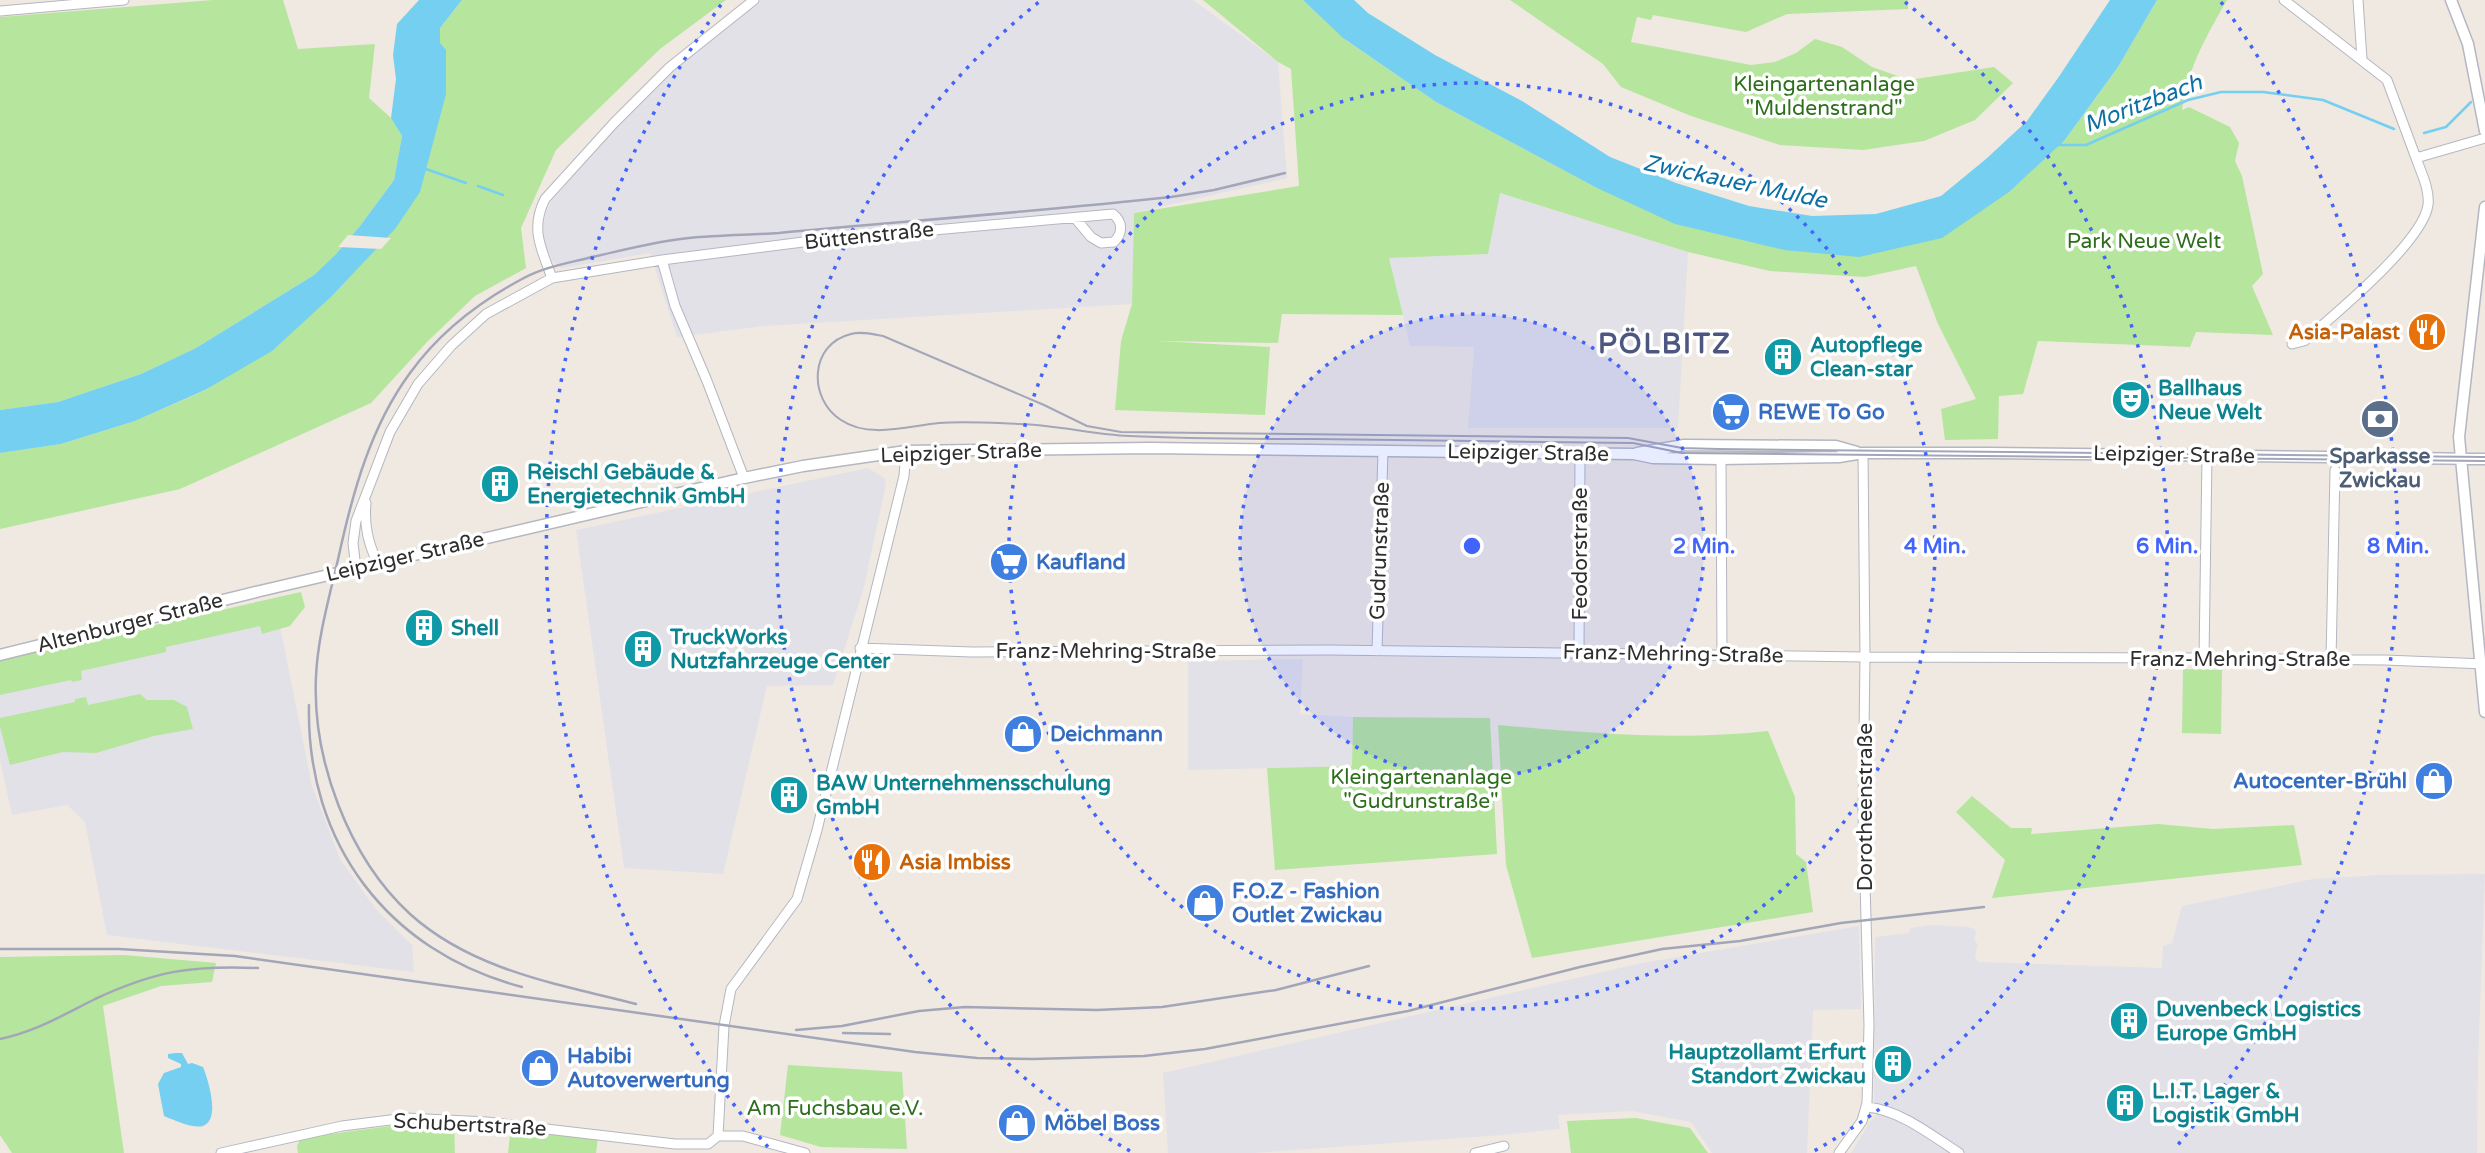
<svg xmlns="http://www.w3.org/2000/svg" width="2485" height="1153" font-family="'Varela Round',sans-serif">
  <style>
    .industrial { fill: #e3e1e8 }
    .green { fill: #b6e59e }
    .water { fill: #75cff0 }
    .pier { fill: #efe9e1 }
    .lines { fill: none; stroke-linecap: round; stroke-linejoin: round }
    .stream { stroke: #75cff0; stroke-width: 2.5 }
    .minor-casing { stroke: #b4b7c1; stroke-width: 11 }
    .tertiary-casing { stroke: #b4b7c1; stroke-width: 13 }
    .minor { stroke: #fff; stroke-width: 9 }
    .tertiary { stroke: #fff; stroke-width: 10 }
    .tram { stroke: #a3a6b8; stroke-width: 2 }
    .rail { stroke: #a3a6b8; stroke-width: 2.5 }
    .ring { fill: none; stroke: #4264fb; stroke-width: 3.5; stroke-dasharray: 3.5 7 }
    .labels { text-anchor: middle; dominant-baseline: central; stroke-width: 7; stroke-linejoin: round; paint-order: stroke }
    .park-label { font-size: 21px; fill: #2c6e1b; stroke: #fff }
    .street-label { font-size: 21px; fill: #2e2e2e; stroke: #fff }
    .food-label { font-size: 21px; font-weight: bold; fill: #c56008; stroke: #fff; text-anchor: end }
    .culture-label { font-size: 21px; font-weight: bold; fill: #0d838f; stroke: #fff; text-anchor: start }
    .shop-label { font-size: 21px; font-weight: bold; fill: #366cbe; stroke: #fff; text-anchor: start }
    .service-label { font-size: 21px; font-weight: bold; fill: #4e5e75; stroke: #fff }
    .water-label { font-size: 23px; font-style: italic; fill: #0d6fa3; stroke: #fff }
    .district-label { font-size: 28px; font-weight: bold; letter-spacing: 2px; fill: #4d5680; stroke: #fff }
    .centre { fill: #4264fb; stroke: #fff; stroke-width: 3.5 }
    .ring-label { font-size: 21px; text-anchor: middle; font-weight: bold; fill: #4264fb; stroke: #fff; stroke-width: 7; stroke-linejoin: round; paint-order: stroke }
  </style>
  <rect width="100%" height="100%" fill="#efe9e1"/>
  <path class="industrial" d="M761,0H1193L1278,62L1287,178L1134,213L1132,304L764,326L677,337L650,253L562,268L553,262L544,241L542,229L546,213L551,202L634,104L733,19Z
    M1499,193L1688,252L1678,428H1468L1474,347L1410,346L1389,257L1488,254Z
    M868,468L884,478L886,484L864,587L833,685L767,686L723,874L624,868L576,530Z
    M277,611L312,786L340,859L375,908L412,945L414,972L107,935L85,822L67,805L12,815L0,761V673Z
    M1303,659L1300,714L1353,717L1352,766L1188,770V661Z
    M2485,874L2478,1063L2477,1153H1851L1871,1120L1876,1116L1874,1099L1875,937L1909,933L1911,928L1931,925L1968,927L1975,929L1976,934L1974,939L1978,945L1975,956L1978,962L2162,968L2163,946L2172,943L2182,906L2313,879L2380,875Z
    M1859,926L1861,1009L1813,1010L1807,1153H1712L1691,1122L1632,1111L1558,1115L1560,1129L1502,1135L1254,1153H1168L1163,1073L1642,963Z"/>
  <path class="green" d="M213,0H283L298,49L375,44L369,98L391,118L402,136L394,180L360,226L336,254L314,275L196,348L141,374L58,402L0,410V17Z
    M462,0H726L660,49L556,150L521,228L526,268L475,296L427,342L371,403L180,489L0,529V453L61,444L135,421L206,390L333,295L394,229L440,43V28Z
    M1203,0H1303L1347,41L1436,102L1595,187L1784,250L2006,194L2064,141L2118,67L2157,0H2227C2207,35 2187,69 2182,110L2189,107L2230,127L2239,143L2235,161L2242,176L2263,274L2252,286L2273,335L2196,332L2190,347L2038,341L2023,394L1999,396L1998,439L1945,440L1941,409L1976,399L1938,324L1916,266L1865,277L1770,271L1688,252L1500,193L1488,254L1389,258L1403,315L1282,314L1278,343L1157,341L1270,347L1265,415L1115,410L1121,341L1132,304L1134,213L1299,186L1291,69L1278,62Z
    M1510,0H1908V9L1787,14L1746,32L1653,15L1651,20L1637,17L1631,42L1751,65L1775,62L1796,53L1815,39L1842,47L1872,67L1909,80L1994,67L2013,83L1975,120L1924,141L1863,150L1780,145L1691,116L1621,87L1603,64Z
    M301,592L305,607L290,626L262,634L260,626L166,647V652L81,671L82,680L72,682L71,680L0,695V660Z
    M2183,669L2222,670L2221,734L2182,733Z
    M140,694L147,700H174L187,707L193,729L154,736L96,753L63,752L10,765L0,727V718L75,702V699L86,697L88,705Z
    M1353,717L1490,718L1497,854L1275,870L1267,768L1352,766Z
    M1498,725C1588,733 1678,741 1768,731L1795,797L1796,854L1806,862L1813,912L1532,958L1506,865Z
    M1972,796L2011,828H2032L2031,834L2158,824L2213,829L2294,825L2302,865L1992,898L2005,860L1956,812Z
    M124,955L216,963L212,982L161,986L103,1006L124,1153H12L0,1135V957Z
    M788,1065L902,1072L907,1149L821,1147L780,1135Z
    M1636,1118L1690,1128L1708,1153H1571L1567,1121Z
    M454,1123L455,1153H298L297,1146L301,1138L405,1124Z
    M511,1127L598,1137L596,1153H508Z"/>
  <path class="water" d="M419,0H462L440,28V43L446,50V94L420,192L395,229L333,295L272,351L205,390L135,421L61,444L0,453V410L58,402L141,374L196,348L314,275L336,254L360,226L394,180L402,136L391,118L396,79L393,55L397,24Z
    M1303,0H1354L1368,13L1435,55L1522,101L1610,157L1676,183L1749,206L1812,216L1876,214L1941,196L1986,159L2027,121L2058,78L2110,0H2157L2118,67L2064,141L2009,192L1942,238L1859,257L1784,250L1675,224L1595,187L1436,102L1343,38Z
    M176,1053H182L188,1064L192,1063L203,1067C208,1079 221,1120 203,1126C194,1129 173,1120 164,1116L158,1084L164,1073L181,1067V1064L168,1058V1054Z"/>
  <path class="pier" d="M348,235L391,238L381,249L338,247Z"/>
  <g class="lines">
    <path class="stream" d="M2424,133L2446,127L2471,102
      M2057,145H2086L2188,100L2221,92H2263L2323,100L2394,129
      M423,168L466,183
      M478,186L503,195"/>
    <g class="minor-casing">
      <path id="minor" d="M2284,0L2387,80L2416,158
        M2358,0L2362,59
        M0,11L124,0
        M662,260L675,306L707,381L744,478
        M552,278C541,248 530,229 545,199L614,123L670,67L754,0
        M2292,344L2304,341C2334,315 2423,242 2428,205C2430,190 2421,172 2416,158L2485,138
        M1721,459L1722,655
        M366,503C364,526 368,543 378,564
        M356,569L353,543L356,521L390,432L418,384L451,346L486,314L552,278L662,260L811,241L1113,214C1123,222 1123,233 1114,242L1101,243L1091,237L1075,218
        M860,648L972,652L1329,650L1865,657L2204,658L2385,660L2485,664
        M1377,651L1383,451
        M1579,653L1580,454
        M2204,658L2207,456
        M2331,660L2335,470
        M1867,1107C1900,1110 1931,1135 1959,1153
        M221,1153L342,1126L406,1118L487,1122L675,1144H708L718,1136
        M805,1153L743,1136H718L724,1026L731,989L797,899L817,830L904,476L906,451
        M1475,1153L1504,1146
        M1839,1153L1862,1121L1867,1103L1869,1025L1863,812L1865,657L1863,453"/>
    </g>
    <g class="tertiary-casing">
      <path id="tertiary" d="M2451,0L2468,44L2485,131
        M2485,207L2459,437L2485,712
        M1637,453L1684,445L1836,446L1857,452
        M0,655L260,591L744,478L803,466L906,451L1149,448L1634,454L1653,458L1721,459L1839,457L1863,453H1990L2485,459"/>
    </g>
    <use href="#minor" class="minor"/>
    <use href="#tertiary" class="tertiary"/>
    <path class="tram" d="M2485,457L1718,449L1682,448L1628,438L1121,432L1087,426L1044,405L883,336C873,334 861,331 851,334C809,344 808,399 841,420C869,439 908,426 939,423C965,421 993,423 1019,424C1056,425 1092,434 1129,436C1191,439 1253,439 1315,439C1421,440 1527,442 1633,443L1682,453L2485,461"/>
    <path class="rail" d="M309,705C306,843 388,952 522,987
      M0,949H119L235,956L915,1052L977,1058L1033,1059L1144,1056L1205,1049L1408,1011L1580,967L1662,949L1740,941L1841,923L1984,907
      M636,1004C557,984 472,970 410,914C348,857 312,759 316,676C318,635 330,595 339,555C353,491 371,426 410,373C439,333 479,302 522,279C543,267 569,263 592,257C624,250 657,241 689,238C719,235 749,235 779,233C910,221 1041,211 1171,197L1214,190L1285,173
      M796,1030L842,1026L919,1011L965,1007L1097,1010L1162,1007L1276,990L1369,966
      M843,1033L890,1034
      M0,1039C35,1032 63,1015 95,999C155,971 192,965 258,968"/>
  </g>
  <circle cx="1472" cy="546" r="232" fill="#4264fb" fill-opacity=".12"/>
  <g class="ring">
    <circle cx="1472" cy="546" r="232"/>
    <circle cx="1472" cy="546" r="463"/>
    <path d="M1130 1151A695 695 0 0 1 1039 2M1905 2A695 695 0 0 1 1814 1151"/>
    <path d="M768 1147A926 926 0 0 1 723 2M2221 2A926 926 0 0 1 2176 1147"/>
  </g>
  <defs>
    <g id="restaurant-disc" transform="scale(2.0125)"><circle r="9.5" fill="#e8710a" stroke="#fff"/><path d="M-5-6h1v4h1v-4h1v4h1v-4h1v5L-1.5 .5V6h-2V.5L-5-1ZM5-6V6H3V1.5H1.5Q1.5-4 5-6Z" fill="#fff"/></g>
    <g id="building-disc" transform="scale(2.0125)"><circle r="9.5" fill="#0f9aa8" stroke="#fff"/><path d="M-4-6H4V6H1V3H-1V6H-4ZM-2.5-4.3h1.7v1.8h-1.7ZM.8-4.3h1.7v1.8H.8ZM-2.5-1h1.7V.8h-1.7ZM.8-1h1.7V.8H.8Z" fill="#fff"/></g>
    <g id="theatre-disc" transform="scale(2.0125)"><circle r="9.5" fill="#0f9aa8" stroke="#fff"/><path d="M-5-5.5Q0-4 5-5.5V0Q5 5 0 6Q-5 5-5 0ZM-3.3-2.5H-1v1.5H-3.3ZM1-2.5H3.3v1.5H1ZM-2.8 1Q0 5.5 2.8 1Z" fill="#fff"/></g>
    <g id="supermarket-disc" transform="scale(2.0125)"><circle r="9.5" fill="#3f7fe0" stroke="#fff"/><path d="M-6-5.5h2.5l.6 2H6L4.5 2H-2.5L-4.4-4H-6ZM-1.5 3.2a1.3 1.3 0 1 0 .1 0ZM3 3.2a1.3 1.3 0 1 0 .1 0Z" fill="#fff"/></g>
    <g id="bank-disc" transform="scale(2.0125)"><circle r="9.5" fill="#5c6f8a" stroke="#fff"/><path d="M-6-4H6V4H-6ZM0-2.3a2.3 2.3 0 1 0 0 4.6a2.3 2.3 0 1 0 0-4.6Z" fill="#fff"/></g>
    <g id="shop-disc" transform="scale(2.0125)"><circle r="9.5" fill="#3f7fe0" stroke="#fff"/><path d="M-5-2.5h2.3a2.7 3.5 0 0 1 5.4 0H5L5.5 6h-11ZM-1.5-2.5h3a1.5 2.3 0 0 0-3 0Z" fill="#fff"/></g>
  </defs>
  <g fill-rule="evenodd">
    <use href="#restaurant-disc" x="2427" y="332"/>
    <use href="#building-disc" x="1783" y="357"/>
    <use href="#theatre-disc" x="2131" y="400"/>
    <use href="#supermarket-disc" x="1731" y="412"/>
    <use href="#bank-disc" x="2380" y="419"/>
    <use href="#building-disc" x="500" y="484"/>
    <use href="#supermarket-disc" x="1009" y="562"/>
    <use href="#building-disc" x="424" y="628"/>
    <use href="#building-disc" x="643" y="649"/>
    <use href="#shop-disc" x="1023" y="734"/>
    <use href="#shop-disc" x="2434" y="781"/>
    <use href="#building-disc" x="789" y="795"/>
    <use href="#restaurant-disc" x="872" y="862"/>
    <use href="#shop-disc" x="1205" y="903"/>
    <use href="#building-disc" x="2129" y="1021"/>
    <use href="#building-disc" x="1893" y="1064"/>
    <use href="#shop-disc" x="540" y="1068"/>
    <use href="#building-disc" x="2125" y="1103"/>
    <use href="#shop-disc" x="1017" y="1123"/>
  </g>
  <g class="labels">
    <g class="park-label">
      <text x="1824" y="84">Kleingartenanlage<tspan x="1824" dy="24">"Muldenstrand"</tspan></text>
      <text x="2144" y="241">Park Neue Welt</text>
      <text x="1421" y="777">Kleingartenanlage<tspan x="1421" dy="24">"Gudrunstraße"</tspan></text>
      <text x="835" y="1108">Am Fuchsbau e.V.</text>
    </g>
    <g class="street-label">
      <text transform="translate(869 236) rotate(-6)">Büttenstraße</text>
      <text transform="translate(961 453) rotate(-2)">Leipziger Straße</text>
      <text transform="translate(1528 453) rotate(1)">Leipziger Straße</text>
      <text transform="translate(2174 455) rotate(1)">Leipziger Straße</text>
      <text transform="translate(1380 551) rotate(-88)">Gudrunstraße</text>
      <text transform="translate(1580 554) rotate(-90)">Feodorstraße</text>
      <text transform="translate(405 557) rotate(-13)">Leipziger Straße</text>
      <text transform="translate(130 623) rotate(-14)">Altenburger Straße</text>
      <text x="1106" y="651">Franz-Mehring-Straße</text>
      <text transform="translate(1673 654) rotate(1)">Franz-Mehring-Straße</text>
      <text x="2240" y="659">Franz-Mehring-Straße</text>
      <text transform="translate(1865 807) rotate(-90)">Dorotheenstraße</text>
      <text transform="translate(470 1125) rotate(3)">Schubertstraße</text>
    </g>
    <g class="food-label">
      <text x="2400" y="332">Asia-Palast</text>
      <text x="899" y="862" text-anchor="start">Asia Imbiss</text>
    </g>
    <g class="culture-label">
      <text x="1810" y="345">Autopflege<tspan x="1810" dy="24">Clean-star</tspan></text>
      <text x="2158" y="388">Ballhaus<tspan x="2158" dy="24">Neue Welt</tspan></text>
      <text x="527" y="472">Reischl Gebäude &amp;<tspan x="527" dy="24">Energietechnik GmbH</tspan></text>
      <text x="451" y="628">Shell</text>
      <text x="670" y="637">TruckWorks<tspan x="670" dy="24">Nutzfahrzeuge Center</tspan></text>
      <text x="816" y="783">BAW Unternehmensschulung<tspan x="816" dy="24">GmbH</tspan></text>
      <text x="2156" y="1009">Duvenbeck Logistics<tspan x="2156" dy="24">Europe GmbH</tspan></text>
      <text x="1866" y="1052" text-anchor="end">Hauptzollamt Erfurt<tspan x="1866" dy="24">Standort Zwickau</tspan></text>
      <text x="2152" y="1091">L.I.T. Lager &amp;<tspan x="2152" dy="24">Logistik GmbH</tspan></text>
    </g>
    <g class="shop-label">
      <text x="1758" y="412">REWE To Go</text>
      <text x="1036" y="562">Kaufland</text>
      <text x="1050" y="734">Deichmann</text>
      <text x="2407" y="781" text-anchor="end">Autocenter-Brühl</text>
      <text x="1232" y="891">F.O.Z - Fashion<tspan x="1232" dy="24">Outlet Zwickau</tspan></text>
      <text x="567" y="1056">Habibi<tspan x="567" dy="24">Autoverwertung</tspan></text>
      <text x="1044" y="1123">Möbel Boss</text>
    </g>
    <g class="service-label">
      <text x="2380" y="456">Sparkasse<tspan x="2380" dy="24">Zwickau</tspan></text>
    </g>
    <g class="water-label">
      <text transform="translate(2143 104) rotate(-21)">Moritzbach</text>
      <text transform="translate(1735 182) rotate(12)">Zwickauer Mulde</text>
    </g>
    <g class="district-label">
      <text x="1665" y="344">PÖLBITZ</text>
    </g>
  </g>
  <circle cx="1472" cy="546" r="10" class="centre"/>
  <g class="ring-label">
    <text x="1704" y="553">2 Min.</text>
    <text x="1935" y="553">4 Min.</text>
    <text x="2167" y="553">6 Min.</text>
    <text x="2398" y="553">8 Min.</text>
  </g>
</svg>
